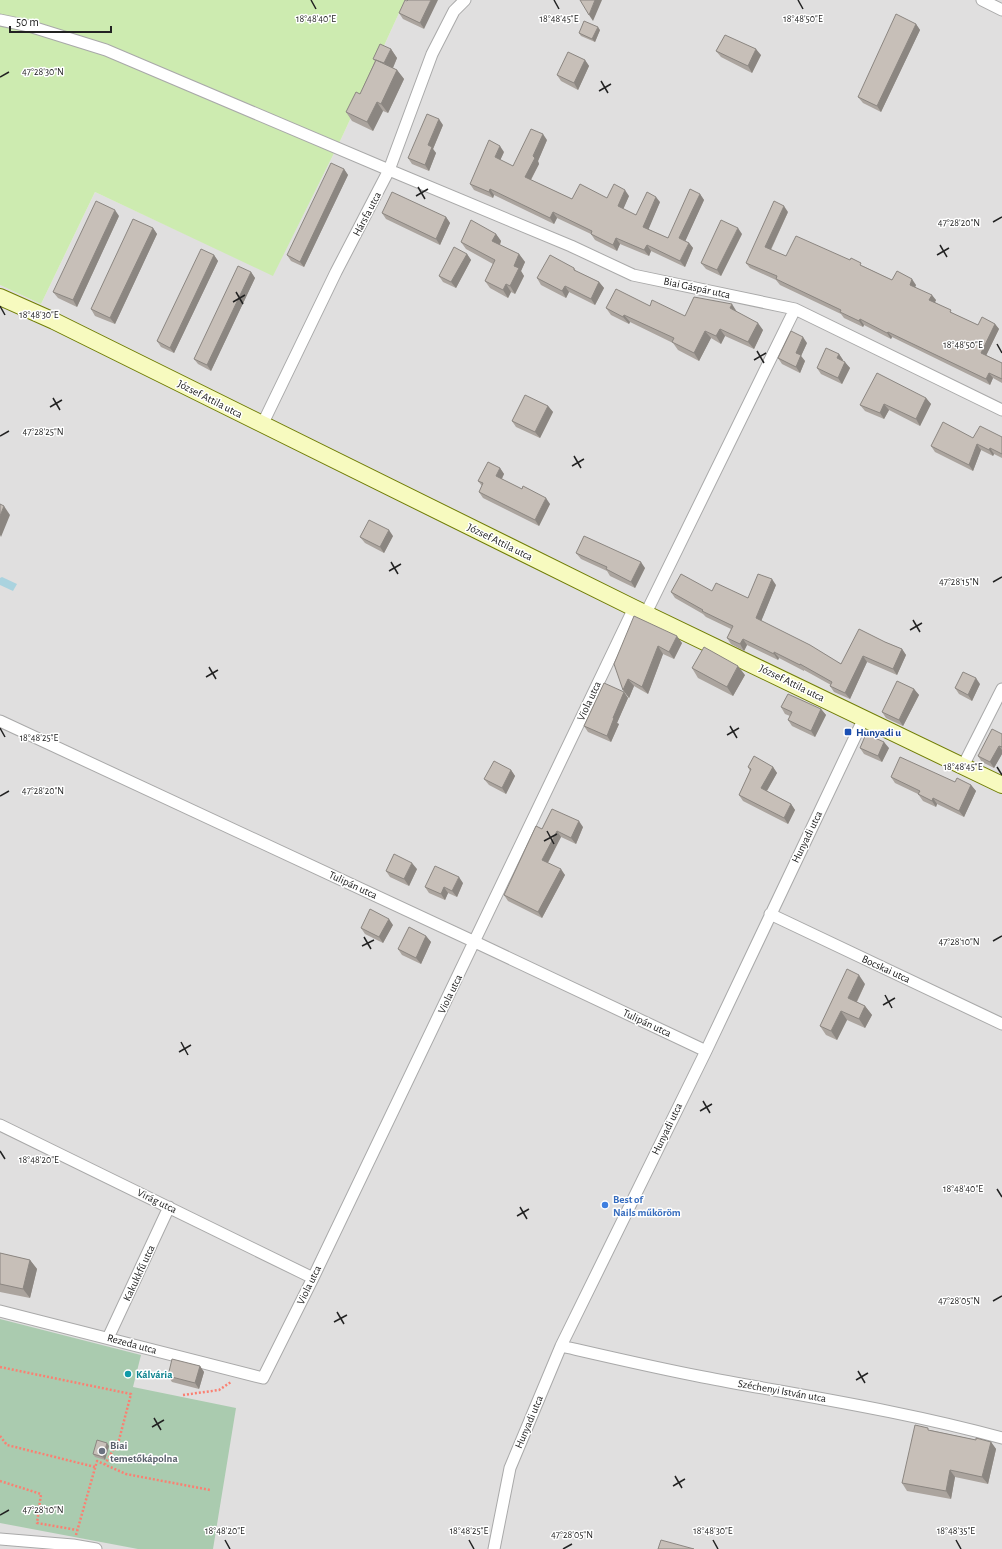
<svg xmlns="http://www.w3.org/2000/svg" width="1002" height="1549" font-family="'Alegreya Sans',sans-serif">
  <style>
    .residential { fill: #e0dfdf }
    .grass { fill: #cdebb0 }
    .cemetery { fill: #aacbaf }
    .water { fill: #aad3df }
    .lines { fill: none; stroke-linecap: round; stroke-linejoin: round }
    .street-casing { stroke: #a9a9a9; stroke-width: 13 }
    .secondary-casing { stroke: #707d05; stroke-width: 18 }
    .path { stroke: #fa8072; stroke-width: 2.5; stroke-dasharray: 2 2; stroke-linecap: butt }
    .street { stroke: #fff; stroke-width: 11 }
    .secondary { stroke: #f7fabf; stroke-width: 16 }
    .wall { fill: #aba49e }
    .shaded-wall { fill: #8b8681 }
    .building { fill: #c7bfb8; stroke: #8b8681 }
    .ticks { fill: none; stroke: #222; stroke-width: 1.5 }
    .transit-dot { fill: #1a4fb4; stroke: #fff; stroke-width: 1.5 }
    .shop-dot { fill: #3f7fe0; stroke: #fff; stroke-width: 1.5 }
    .culture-dot { fill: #0f9aa8; stroke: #fff; stroke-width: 1.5 }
    .worship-dot { fill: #6b7280; stroke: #fff; stroke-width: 1.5 }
    .labels { text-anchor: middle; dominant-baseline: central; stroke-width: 3; stroke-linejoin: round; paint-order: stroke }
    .street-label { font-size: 11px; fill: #222; stroke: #fff }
    .transit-label { font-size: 11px; font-weight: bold; fill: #164399; stroke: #fff; text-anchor: start }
    .shop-label { font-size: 11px; font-weight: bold; fill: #366cbe; stroke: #fff; text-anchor: start }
    .culture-label { font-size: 11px; font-weight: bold; fill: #0d838f; stroke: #fff; text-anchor: start }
    .worship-label { font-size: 11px; font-weight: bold; fill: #5b616d; stroke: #fff; text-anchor: start }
    .ticks-label { font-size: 10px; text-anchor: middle; fill: #222; stroke: #fff; stroke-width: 3; stroke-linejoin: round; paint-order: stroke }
  </style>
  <rect width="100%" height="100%" fill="#f2efe9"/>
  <path class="residential" d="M405,0H1002V1549H0V285L41,304L95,192L273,275L342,137Z"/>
  <path class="grass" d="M0,0H405L342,137L273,276L95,192L41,304L0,285Z"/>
  <path class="cemetery" d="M0,1319L141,1355L133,1387L236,1408L213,1549H138L0,1523Z"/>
  <path class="water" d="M2,577L17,584L13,591L0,585V578Z"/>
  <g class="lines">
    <g class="street-casing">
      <path id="street" d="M982,0L1002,10
        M0,20L29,26L106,50L389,170L571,246L633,275L795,309L1002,410
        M262,425L336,272L389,170L432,54L454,11L465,0
        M646,613L795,309
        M0,721L475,942L706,1051
        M963,766L1002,689
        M770,914L1002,1024
        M0,1125L313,1278
        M0,1311L263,1378L313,1278L634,608
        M108,1338L169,1207
        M561,1346C609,1357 656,1368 703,1377C803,1396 904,1411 1002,1438
        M0,1539L73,1545L96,1549
        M494,1549L510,1468L561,1346L706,1051L864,718"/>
    </g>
    <g class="secondary-casing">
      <path id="secondary" d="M0,297L54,321L634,608L1002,785"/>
    </g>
    <path class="path" d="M0,1367L131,1394L119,1440L105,1464
      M183,1395L219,1390L231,1382
      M0,1436L7,1445L95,1467
      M0,1481L41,1494L37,1523L77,1530
      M76,1535L97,1461L126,1474L210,1490"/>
    <use href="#street" class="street"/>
    <use href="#secondary" class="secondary"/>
  </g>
  <path class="wall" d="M407,1L424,29L403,19L399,13Z
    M916,24L920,30L881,112L863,103L858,97Z
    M600,30L595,42L581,36L579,33Z
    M391,49L397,58L393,68L397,70L404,79L388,113L383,111L373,131L352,121L346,112L360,94L375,61L373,59Z
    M716,51L761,55L752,73L721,57Z
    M585,60L589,66L578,90L561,81L557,75Z
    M443,125L433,149L436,153L429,171L412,164L408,158Z
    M547,140L538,161L539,164L531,180L572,199L607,198L629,196L623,209L636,215L660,202L648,229L668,238L700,194L704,200L685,241L689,243L693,248L685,267L651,251L649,256L620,244L617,251L595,240L591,234L557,218L554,224L494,195L493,198L474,190L470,184L504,152L500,160L513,166Z
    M344,169L348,175L304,267L291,261L287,255Z
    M788,212L771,250L786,256L863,266L892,280L916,285L915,287L936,300L935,302L954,314L978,325L995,324L999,329L986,355L1002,363V383L993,378L990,385L892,337L891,339L864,325L863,327L844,318L841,314L780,285L776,280L750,268L746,263Z
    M382,213L446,217L450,223L440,245L386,219Z
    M119,216L77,307L58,298L53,292Z
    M153,228L157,234L115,324L95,316L91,309Z
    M496,234L501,241L500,245L519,254L525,262L521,271L524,276L515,294L511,292L508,298L490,288L485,281L493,264L466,249L461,242Z
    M742,234L721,276L706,269L701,263Z
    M467,254L471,260L456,288L443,282L439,276Z
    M214,255L218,261L174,353L161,347L157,341Z
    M574,268L576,271L599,282L604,288L595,305L569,292L566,298L541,285L537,278Z
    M251,272L255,278L211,371L198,364L194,359Z
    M650,306L685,316L737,312L763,330L754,349L725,336L721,344L711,338L699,361L678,350L673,343L630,322L629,324L611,315L606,308Z
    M807,343L801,356L805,361L800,373L782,364L778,358Z
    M839,354L843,360V361L850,368L842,384L821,374L817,368Z
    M926,398L931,404L920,426L889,410L884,419L865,411L860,405Z
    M548,406L553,412L540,438L516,427L512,421Z
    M1002,437V458L994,454L993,456L981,450L973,471L935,452L931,446L973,438Z
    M500,468L504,474L502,479L550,504L539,526L483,498L479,492L482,486L478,481Z
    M393,536L384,553L365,543L360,537Z
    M576,553L645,568L635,588L610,576L607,571L581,559Z
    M776,585L761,621L841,664L885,642L902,649L906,655L897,675L867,662L850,699L834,692L830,686L831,685L804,670V671L779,658L778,660L747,645L744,651L731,644L727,638L731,629L706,617L703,614L675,598L671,592L712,591L748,598Z
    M634,616L682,643L674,659L663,654L648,694L634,686L629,698L623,690Z
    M692,668L745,675L733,696L698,678Z
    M980,684L972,701L959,694L955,688Z
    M914,689L919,695L903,726L886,718L882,712Z
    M624,692L628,698L617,723L619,724L611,742L588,732L584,726Z
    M781,707L821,709L826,715L815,737L792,726L788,720L790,716L785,714Z
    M1002,734V754L994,768L982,762L978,756Z
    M860,748H889L882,762L864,754Z
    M748,767H773L777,773L767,791L791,804L795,810L788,824L743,801L739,795L750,771Z
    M511,770L515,776L506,794L489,785L484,779Z
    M891,777L955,782L971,785L976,791L964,817L937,804L936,807L923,801L918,794L895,783Z
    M583,827L576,844L561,837L548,863L565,875L542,918L508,901L504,895L542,829Z
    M417,869L409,886L390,877L386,871Z
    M463,883L457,897L448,893L445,900L429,893L425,887Z
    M393,925L383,943L365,934L361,928Z
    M426,936L431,942L421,964L402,955L398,949Z
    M865,984L857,1002L865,1006L872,1015L865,1028L847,1020L837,1040L826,1035L820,1026Z
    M0,1253L30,1260L37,1269L30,1298L0,1292Z
    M200,1366L204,1372L199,1389L172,1382L168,1376Z
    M930,1430L976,1440L991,1442L996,1449L988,1484L955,1477L951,1499L907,1491L902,1483Z
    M109,1446L105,1460L95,1457L93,1454Z"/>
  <path class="shaded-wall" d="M431,0H438L424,29L420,23Z
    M595,0H602L593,21L589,15Z
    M916,24L920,30L881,112L877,106Z
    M598,27L600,30L595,42L592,39Z
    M391,49L397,58L391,72L384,63Z
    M756,49L761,55L752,73L748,66Z
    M585,60L589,66L578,90L574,83Z
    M397,70L404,79L388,113L381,104Z
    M377,102L383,111L373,131L367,122Z
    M439,119L443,125L433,149L436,153L429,171L425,165L428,145Z
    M543,134L547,140L538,161L539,164L529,183L525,177L533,156Z
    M500,146L504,152L499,163L495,157Z
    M344,169L348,175L304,267L300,262Z
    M490,189L494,195L493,198L489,192Z
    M625,190L629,196L622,212L618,206Z
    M700,194L704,200L684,244L679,238Z
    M656,197L660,202L647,233L643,227Z
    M784,206L788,212L769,253L765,247Z
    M115,210L119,216L77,307L73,300Z
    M553,212L557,218L554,224L550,218Z
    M446,217L450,223L440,245L436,239Z
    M153,228L157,234L115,324L110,318Z
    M738,228L742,234L721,276L717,270Z
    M496,234L501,241L498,249L492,241Z
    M616,238L620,244L617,251L613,245Z
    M689,243L693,248L685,267L680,261Z
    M647,245L651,251L649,256L644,250Z
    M467,254L471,260L456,288L451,282Z
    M519,254L525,262L521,271L524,276L515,294L510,286L514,266Z
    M214,255L218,261L174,353L170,348Z
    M251,272L255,278L211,371L207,365Z
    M912,279L916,285L914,290L910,285Z
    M599,282L604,288L595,305L591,299Z
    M506,284L511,292L508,298L503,290Z
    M565,286L569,292L566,298L562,291Z
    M932,295L936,300L933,306L929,300Z
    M732,304L737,312L730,308Z
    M624,315L630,322L629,324L623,317Z
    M860,319L864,325L863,327L859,321Z
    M758,323L763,330L754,349L748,342Z
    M995,324L999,329L985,358L981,353Z
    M720,329L725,336L721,344L716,336Z
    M705,331L711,338L699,361L694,353Z
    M888,332L892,337L891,339L887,333Z
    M803,337L807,343L801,356L805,361L800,373L796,367V353Z
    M839,354L843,360L841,364L837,358Z
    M845,362L850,368L842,384L838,378Z
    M989,373L993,378L990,385L986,379Z
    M926,398L931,404L920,426L916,419Z
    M884,404L889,410L884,419L880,413Z
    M548,406L553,412L540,438L535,432Z
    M977,444L981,450L973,471L969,465Z
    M990,448L994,454L993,456L989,450Z
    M500,468L504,474L500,482L496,476Z
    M546,498L550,504L539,526L535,520Z
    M4,506L10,515L1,537L0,535V516Z
    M389,530L393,536L384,553L380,547Z
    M641,562L645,568L635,588L631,582Z
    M772,579L776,585L760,624L756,618Z
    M677,636L682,643L674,659L669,652Z
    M743,639L747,645L744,651L740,644Z
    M658,646L663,654L648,694L642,687Z
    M902,649L906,655L897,675L893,669Z
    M774,652L779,658L778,660L774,654Z
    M863,656L867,662L850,699L845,693Z
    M738,666L745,675L733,696L727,687Z
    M976,678L980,684L972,701L968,695Z
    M628,679L634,686L629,698L623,690Z
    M914,689L919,695L903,726L899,720Z
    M624,692L628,698L617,723L619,724L611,742L607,736L613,718Z
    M821,709L826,715L815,737L811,731Z
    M884,742L889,748L882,762L878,756Z
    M999,746L1002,750V754L994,768L990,762Z
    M773,767L777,773L765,794L761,788Z
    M511,770L515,776L506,794L502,788Z
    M971,785L976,791L964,817L959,811Z
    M933,798L937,804L936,807L932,801Z
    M791,804L795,810L788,824L784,818Z
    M579,821L583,827L576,844L571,838Z
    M557,831L561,837L546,866L542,860Z
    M412,863L417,869L409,886L404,879Z
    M561,869L565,875L542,918L538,912Z
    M459,877L463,883L457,897L452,891Z
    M444,887L448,893L445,900L441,894Z
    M389,919L393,925L383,943L379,937Z
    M426,936L431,942L421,964L416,958Z
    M859,975L865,984L854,1007L848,998Z
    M865,1006L872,1015L865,1028L859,1019Z
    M841,1011L847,1020L837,1040L831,1031Z
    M30,1260L37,1269L30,1298L23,1289Z
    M200,1366L204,1372L199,1389L195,1383Z
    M991,1442L996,1449L988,1484L982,1477Z
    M107,1443L109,1446L105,1460L103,1457Z
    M950,1470L955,1477L951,1499L946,1491Z"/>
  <path class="building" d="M405,0L407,1L408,0H431L420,23L399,13Z
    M580,0H595L589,15Z
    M896,14L916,24L877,106L858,97Z
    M584,21L598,27L592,39L579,33Z
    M725,35L756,49L748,66L716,51Z
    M380,44L391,49L384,63L373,59Z
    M568,52L585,60L574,83L557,75Z
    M376,60L397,70L381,104L377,102L367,122L346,112L356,92L360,94Z
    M427,114L439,119L428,145L432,147L425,165L408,158Z
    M531,129L543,134L533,156L535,158L525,177L572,199L580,184L607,198L614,184L625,190L618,206L636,215L647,192L656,197L643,227L668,238L690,189L700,194L679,238L689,243L680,261L647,245L644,250L616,238L613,245L591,234L592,231L553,212L550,218L490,189L489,192L470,184L489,140L500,146L495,157L513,166Z
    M331,163L344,169L300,262L287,255Z
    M392,192L446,217L436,239L382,213Z
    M96,201L115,210L73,300L53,292Z
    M774,201L784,206L765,247L786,256L796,236L850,260L851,258L861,263L860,265L892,280L897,271L912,279L910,285L932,295L929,300L951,310L950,312L978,325L982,317L995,324L981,353L1002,363V379L989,373L986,379L888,332L887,333L860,319L859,321L840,312L841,310L776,279L777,276L746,263Z
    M133,219L153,228L110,318L91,309Z
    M471,220L496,234L492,241L519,254L514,266L519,268L510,286L506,284L503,290L485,281L495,260L461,242Z
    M721,220L738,228L717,270L701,263Z
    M454,247L467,254L451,282L439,276Z
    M201,249L214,255L170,348L157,341Z
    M550,255L574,268V270L599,282L591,299L565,286L562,291L537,278Z
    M238,266L251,272L207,365L194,359Z
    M616,289L650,306L652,300L685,316L694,297L732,304L730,308L758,323L748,342L720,329L716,336L705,331L694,353L672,342L674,338L624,315L623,317L606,308Z
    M791,331L803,337L796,353L801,355L796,367L778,358Z
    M826,348L839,354L837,358L845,362L838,378L817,368Z
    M877,373L926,398L916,419L884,404L880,413L860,405Z
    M525,395L548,406L535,432L512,421Z
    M943,422L973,438L980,426L1002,437V454L990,448L989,450L977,444L969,465L931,446Z
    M488,462L500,468L496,476L522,489L523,486L546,498L535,520L479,492L483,483L478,481Z
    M0,504L4,506L0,516Z
    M369,520L389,530L380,547L360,537Z
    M584,536L641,562L631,582L606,569L607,567L576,553Z
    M681,574L712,591L716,583L748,598L758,574L772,579L756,618L810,645L841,664L859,629L885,642L902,649L893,669L863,656L845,693L830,686L832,682L800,664V665L774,652V654L743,639L740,644L727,638L733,626L702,611L703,610L671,592Z
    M634,616L677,636L669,652L658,646L642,687L628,679L623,690L614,664Z
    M704,647L738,666L727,687L692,668Z
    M963,672L976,678L968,695L955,688Z
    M897,681L914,689L899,720L882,712Z
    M604,683L624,692L613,718H614L607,736L584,726Z
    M788,694L821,709L811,731L788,720L792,712L781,707Z
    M992,729L1002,734V747L999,746L990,762L978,756Z
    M866,734L884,742L878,756L860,748Z
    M754,756L773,767L761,788L791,804L784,818L739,795L751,769L748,767Z
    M900,757L955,782L957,778L971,785L959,811L933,798L932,801L918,794L920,791L891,777Z
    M494,761L511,770L502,788L484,779Z
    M552,809L579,821L571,838L557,831L542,860L561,869L538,912L504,895L536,826L542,829Z
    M394,854L412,863L404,879L386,871Z
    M435,866L459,877L452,891L444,887L441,894L425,887Z
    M370,909L389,919L379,937L361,928Z
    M409,927L426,936L416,958L398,949Z
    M847,969L859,975L848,998L865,1006L859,1019L841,1011L831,1031L820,1026Z
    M0,1253L30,1260L23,1289L0,1284Z
    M172,1359L200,1366L195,1383L168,1376Z
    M915,1425L928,1428V1430L976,1440V1438L991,1442L982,1477L950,1470L946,1491L902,1483Z
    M97,1440L107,1443L103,1457L93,1454Z
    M661,1540L694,1549H658Z"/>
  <path class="ticks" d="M311,0L316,9M554,0L559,9M798,0L803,9M0,77L9,72M601,81L608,93M599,91L611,84M418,187L425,199M416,196L428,189M993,222L1002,217M940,245L947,257M937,255L949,248M236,292L243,304M233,302L245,295M0,306L5,315M997,344L1002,353M757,351L764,363M754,360L766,353M53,398L60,410M50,407L62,400M0,436L9,431M574,456L581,468M572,466L584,459M391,562L398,574M389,571L401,564M993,582L1002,577M913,620L920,632M910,630L922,623M209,667L216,679M206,677L218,670M730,726L737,738M0,728L5,737M727,735L739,728M997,767L1002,775M0,796L9,791M547,831L554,844M544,841L557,834M364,937L371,949M993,941L1002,936M362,946L374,940M885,995L892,1008M883,1005L895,998M181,1042L188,1055M179,1052L191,1045M703,1101L710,1113M700,1111L712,1104M0,1151L5,1159M997,1189L1002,1197M520,1207L527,1219M517,1216L529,1209M993,1301L1002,1296M337,1312L344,1324M334,1322L347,1315M858,1371L865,1383M856,1380L868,1373M154,1418L161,1430M152,1427L164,1420M675,1476L682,1488M673,1486L685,1479M0,1515L9,1510M225,1540L230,1549M469,1540L474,1549M713,1540L718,1549M956,1540L961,1549M563,1549L572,1544"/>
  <rect class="transit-dot" x="844" y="728" width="8" height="8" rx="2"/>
  <circle class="shop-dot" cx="605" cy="1205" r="4"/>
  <circle class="culture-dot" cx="128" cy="1374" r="4"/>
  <circle class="worship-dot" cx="102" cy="1451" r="4"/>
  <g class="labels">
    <g class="street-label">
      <text transform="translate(367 214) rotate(-62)">Hársfa utca</text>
      <text transform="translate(697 288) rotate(12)">Biai Gáspár utca</text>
      <text transform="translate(210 399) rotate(27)">József Attila utca</text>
      <text transform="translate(500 542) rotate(26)">József Attila utca</text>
      <text transform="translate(792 683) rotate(26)">József Attila utca</text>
      <text transform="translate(589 701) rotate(-65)">Viola utca</text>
      <text transform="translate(807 837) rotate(-64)">Hunyadi utca</text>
      <text transform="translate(353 885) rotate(25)">Tulipán utca</text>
      <text transform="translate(886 969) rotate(25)">Bocskai utca</text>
      <text transform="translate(450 994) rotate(-64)">Viola utca</text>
      <text transform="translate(647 1023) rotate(25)">Tulipán utca</text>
      <text transform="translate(667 1129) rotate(-64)">Hunyadi utca</text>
      <text transform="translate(157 1201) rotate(26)">Virág utca</text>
      <text transform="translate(139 1273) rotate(-65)">Kakukkfű utca</text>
      <text transform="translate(309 1285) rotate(-64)">Viola utca</text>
      <text transform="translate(132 1344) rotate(15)">Rezeda utca</text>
      <text transform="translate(782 1391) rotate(10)">Széchenyi István utca</text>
      <text transform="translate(529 1422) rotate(-67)">Hunyadi utca</text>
    </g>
    <g class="transit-label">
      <text x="856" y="732">Hunyadi u</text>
    </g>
    <g class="shop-label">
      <text x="613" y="1199">Best of<tspan x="613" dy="13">Nails műköröm</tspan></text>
    </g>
    <g class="culture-label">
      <text x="136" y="1374">Kálvária</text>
    </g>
    <g class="worship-label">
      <text x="110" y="1445">Biai<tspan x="110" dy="13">temetőkápolna</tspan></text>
    </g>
  </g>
  <g class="ticks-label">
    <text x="316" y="22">18°48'40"E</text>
    <text x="559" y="22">18°48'45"E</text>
    <text x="803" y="22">18°48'50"E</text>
    <text x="43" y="75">47°28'30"N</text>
    <text x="959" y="226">47°28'20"N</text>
    <text x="39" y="318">18°48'30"E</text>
    <text x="963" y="348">18°48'50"E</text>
    <text x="43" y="435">47°28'25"N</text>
    <text x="959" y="585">47°28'15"N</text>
    <text x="39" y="741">18°48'25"E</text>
    <text x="963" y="770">18°48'45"E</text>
    <text x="43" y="794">47°28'20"N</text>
    <text x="959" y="945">47°28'10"N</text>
    <text x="39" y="1163">18°48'20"E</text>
    <text x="963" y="1192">18°48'40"E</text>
    <text x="959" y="1304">47°28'05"N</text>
    <text x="43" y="1513">47°28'10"N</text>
    <text x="225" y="1534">18°48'20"E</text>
    <text x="469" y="1534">18°48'25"E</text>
    <text x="713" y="1534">18°48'30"E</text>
    <text x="956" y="1534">18°48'35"E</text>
    <text x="572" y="1538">47°28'05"N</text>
  </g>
  <path d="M10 26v6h101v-6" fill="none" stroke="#222222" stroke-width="2"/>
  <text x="16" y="26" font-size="12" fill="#222222" stroke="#ffffff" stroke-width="3" paint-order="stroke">50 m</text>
</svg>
